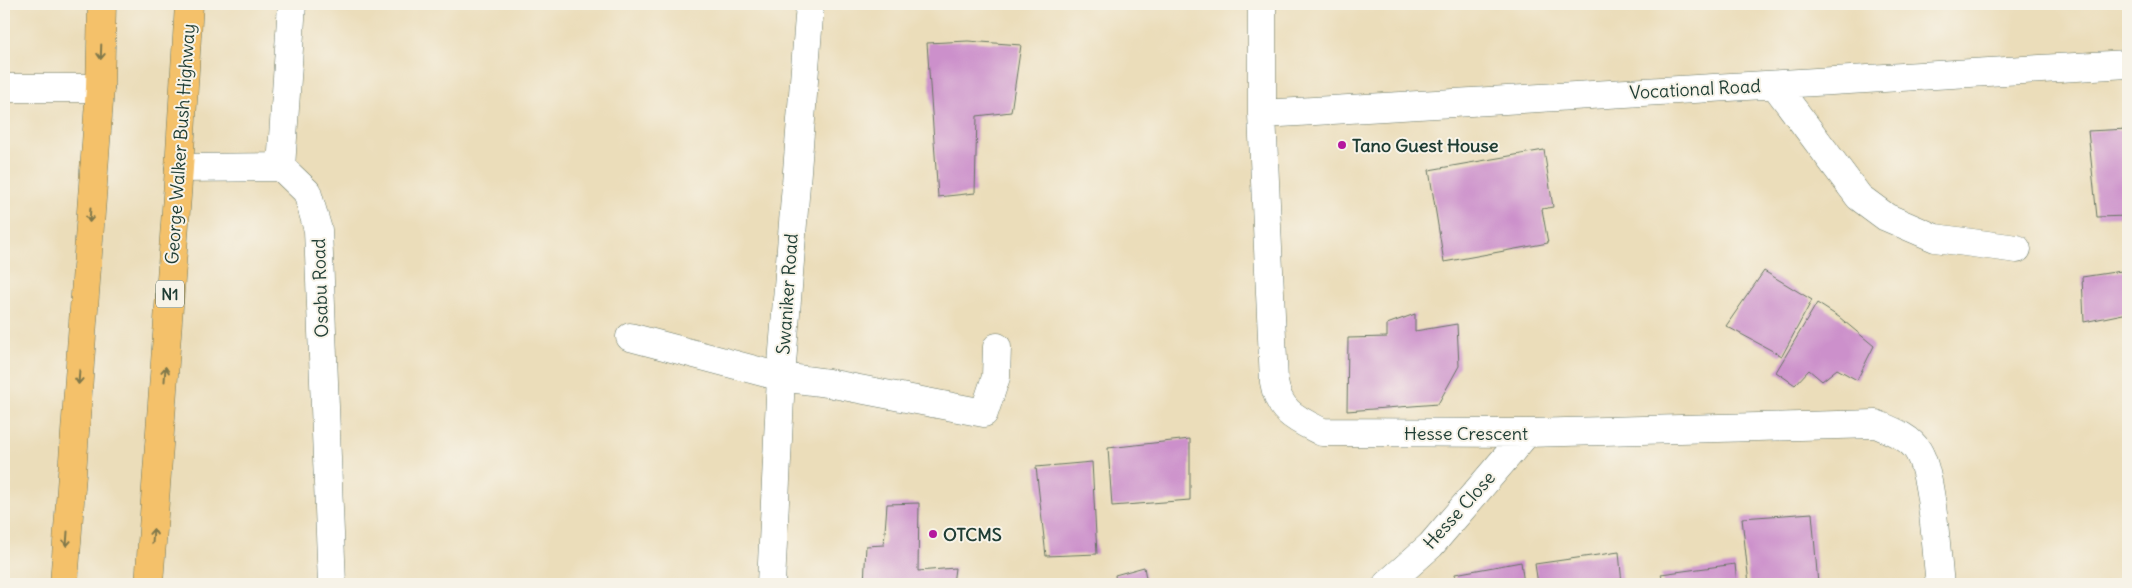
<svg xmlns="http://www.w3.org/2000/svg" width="2132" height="588" font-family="Delius,sans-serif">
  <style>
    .building { fill: #cc90cb }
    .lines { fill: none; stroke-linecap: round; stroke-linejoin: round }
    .minor-casing { stroke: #667563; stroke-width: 29 }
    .highway-casing { stroke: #667563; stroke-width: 29 }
    .minor { stroke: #fff; stroke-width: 28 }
    .highway { stroke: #f4c16a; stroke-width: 28 }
    .oneway { stroke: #7f784c }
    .poi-dot { fill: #b5179e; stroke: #f7f3e8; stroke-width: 2 }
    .labels { text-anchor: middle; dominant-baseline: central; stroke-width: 4; stroke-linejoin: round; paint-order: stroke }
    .shield { fill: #f7f3e8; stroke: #60746a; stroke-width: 1 }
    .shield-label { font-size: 16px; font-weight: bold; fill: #1f3d34 }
    .street-label { font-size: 18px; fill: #1f3d34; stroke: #f7f3e8 }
    .poi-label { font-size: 18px; font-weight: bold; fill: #1f3d34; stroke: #f7f3e8; text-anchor: start }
  </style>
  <rect width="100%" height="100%" fill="#f7f3e8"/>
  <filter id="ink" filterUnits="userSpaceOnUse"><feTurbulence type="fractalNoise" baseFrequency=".02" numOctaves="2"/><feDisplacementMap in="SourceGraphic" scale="10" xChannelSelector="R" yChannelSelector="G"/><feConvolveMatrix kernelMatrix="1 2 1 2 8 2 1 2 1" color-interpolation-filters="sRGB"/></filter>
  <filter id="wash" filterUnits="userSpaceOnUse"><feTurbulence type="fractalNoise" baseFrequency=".0096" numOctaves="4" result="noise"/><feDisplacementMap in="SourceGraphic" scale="20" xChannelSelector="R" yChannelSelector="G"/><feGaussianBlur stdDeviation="1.12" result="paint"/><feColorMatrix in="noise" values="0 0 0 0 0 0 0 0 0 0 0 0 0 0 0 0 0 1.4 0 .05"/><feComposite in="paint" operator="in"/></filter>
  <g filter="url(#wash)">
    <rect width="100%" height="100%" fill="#ebddba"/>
    <g id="blocks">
      <path class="building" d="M968,41L1021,45L1011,112L977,116L975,193L938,197L927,43Z
        M2128,129V216L2097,217L2088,131Z
        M1544,150L1553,207L1542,209L1548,243L1444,262L1429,170Z
        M2128,270V313L2084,322L2082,277Z
        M1764,271L1812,300L1782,356L1726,326Z
        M1817,303L1839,317L1874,346L1857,380L1837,369L1822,381L1809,370L1795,385L1776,372Z
        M1415,314V331L1457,324L1459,366L1438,404L1347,411L1348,338L1387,337V324Z
        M1190,439V500L1112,506L1108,448Z
        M1092,462L1097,554L1046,556L1036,467Z
        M919,503L918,571L955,568L953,584H864L866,546L884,545L887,504Z
        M1812,513L1818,584H1749L1742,518Z
        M1619,552L1622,584H1538L1535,564Z
        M1521,562L1524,584H1456L1455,574Z
        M1735,564L1737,584H1663L1661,574Z
        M1144,567L1147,584H1116L1115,575Z"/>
    </g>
  </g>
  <g filter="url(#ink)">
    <use href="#blocks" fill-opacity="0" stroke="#667563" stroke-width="1"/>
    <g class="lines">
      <g class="minor-casing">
        <path id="minor" d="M292,4L281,167L307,192L318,230L332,584
          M1262,4V114L1274,382C1279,413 1297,419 1322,432L1527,433L1876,424C1890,430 1910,437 1918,451C1933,476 1936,552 1940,584
          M1775,85L1859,197L1886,217L1935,238L2017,249
          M4,88H100
          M1262,114L2128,64
          M179,168L281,167
          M630,337L781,377L828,383L984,413L996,377L997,347
          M771,584L781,377L810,4
          M1387,584L1431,545L1527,433"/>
      </g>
      <g class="highway-casing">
        <path id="highway" d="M64,584L100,88L102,4
          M149,584L179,168L189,4"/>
      </g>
      <use href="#minor" class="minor"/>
      <use href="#highway" class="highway"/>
    </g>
    <defs><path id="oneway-shaft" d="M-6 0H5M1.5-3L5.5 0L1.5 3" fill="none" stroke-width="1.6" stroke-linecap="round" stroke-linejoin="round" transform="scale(1.25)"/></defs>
    <g class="oneway">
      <use href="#oneway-shaft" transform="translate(101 52) rotate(92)"/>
      <use href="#oneway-shaft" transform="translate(90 215) rotate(94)"/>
      <use href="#oneway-shaft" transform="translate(165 374) rotate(-86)"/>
      <use href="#oneway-shaft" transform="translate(79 377) rotate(94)"/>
      <use href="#oneway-shaft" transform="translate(153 536) rotate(-86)"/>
      <use href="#oneway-shaft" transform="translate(67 539) rotate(94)"/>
    </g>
  </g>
  <g class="poi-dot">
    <circle cx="1342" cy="145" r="5"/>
    <circle cx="933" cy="534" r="5"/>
  </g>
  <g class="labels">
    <rect class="shield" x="156" y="280.5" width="28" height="27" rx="4"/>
    <g class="shield-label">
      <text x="170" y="294">N1</text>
    </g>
    <g class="street-label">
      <text transform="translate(1695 89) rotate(-3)">Vocational Road</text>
      <text transform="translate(180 144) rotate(-86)">George Walker Bush Highway</text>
      <text transform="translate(320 288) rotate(-92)">Osabu Road</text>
      <text transform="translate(787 294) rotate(-86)">Swaniker Road</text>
      <text x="1466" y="433">Hesse Crescent</text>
      <text transform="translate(1459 510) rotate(-48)">Hesse Close</text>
    </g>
    <g class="poi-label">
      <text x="1352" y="145">Tano Guest House</text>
      <text x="943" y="534">OTCMS</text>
    </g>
  </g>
  <rect width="2132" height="588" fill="none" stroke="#f7f3e8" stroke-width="20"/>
</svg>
